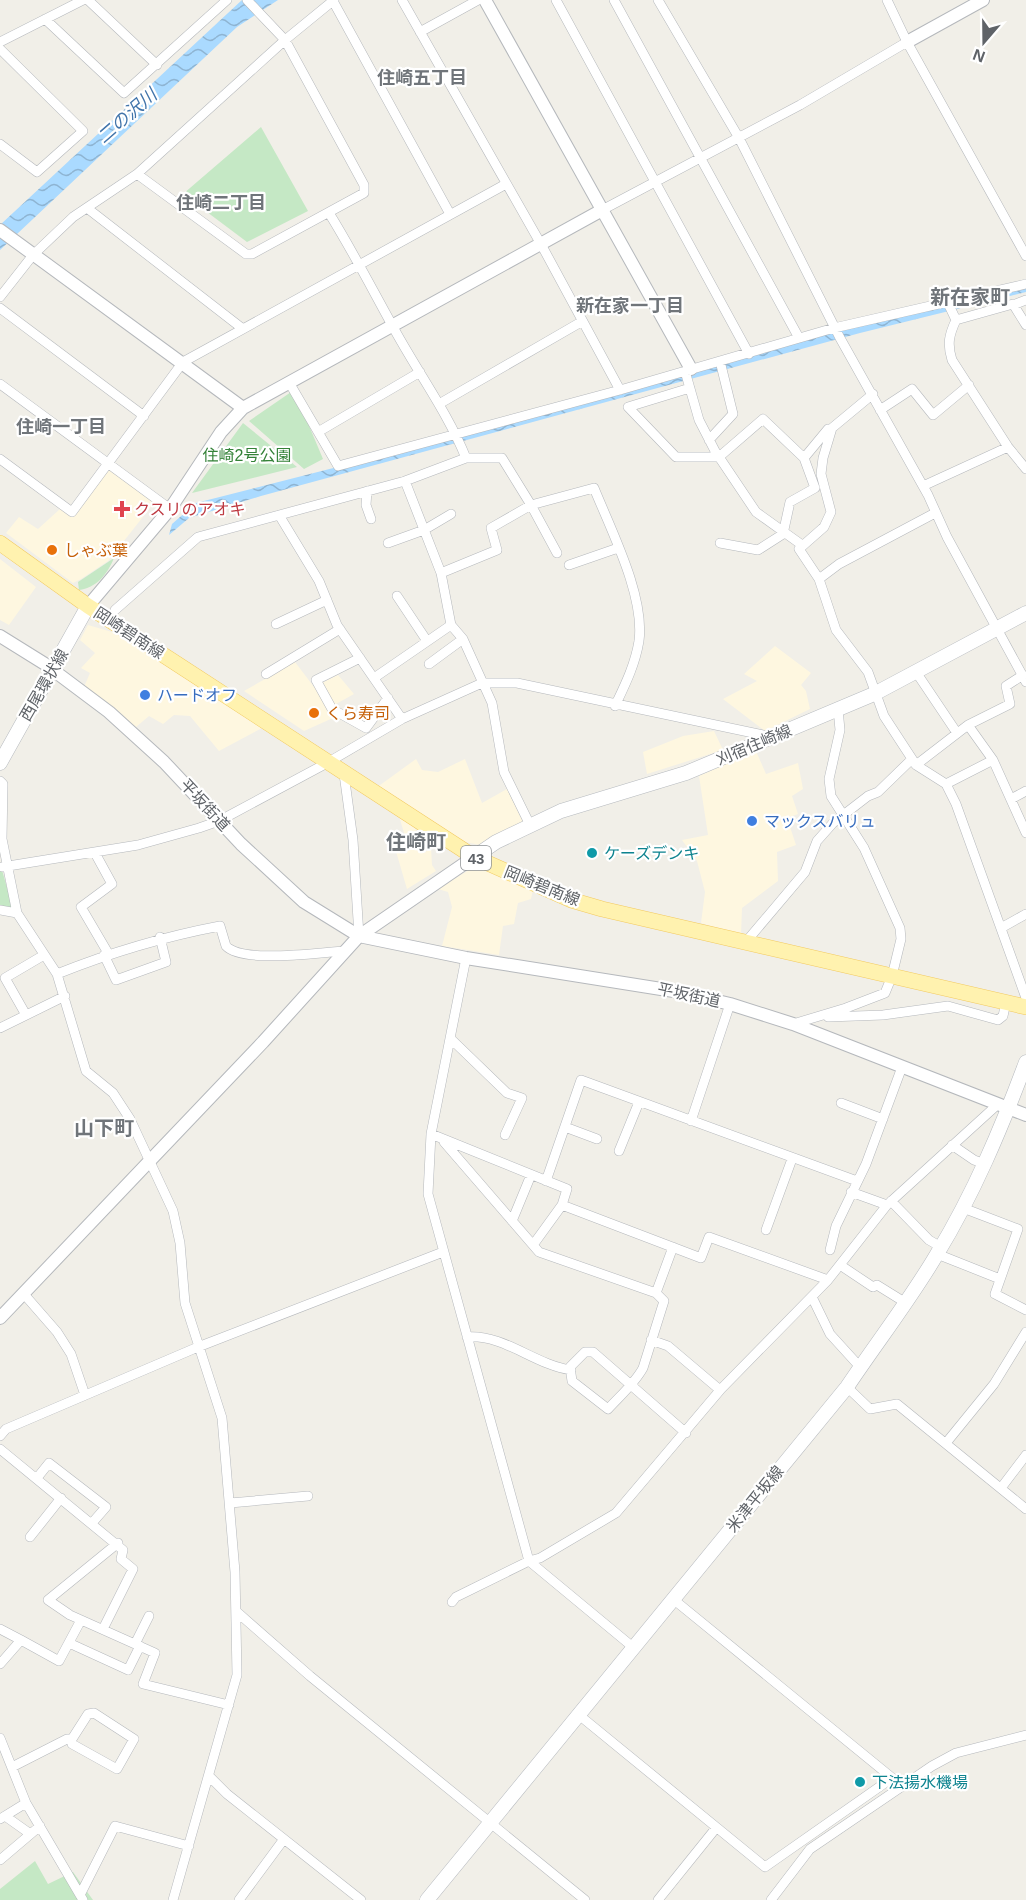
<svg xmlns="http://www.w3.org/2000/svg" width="1026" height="1900" font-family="Arial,'Noto Sans JP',sans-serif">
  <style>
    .commercial { fill: #fef7e0 }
    .green { fill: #c5e8c5 }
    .water { fill: url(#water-waves) }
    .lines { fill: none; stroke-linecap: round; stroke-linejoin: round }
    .minor-casing { stroke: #b5b8bc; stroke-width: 10 }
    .tertiary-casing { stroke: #b5b8bc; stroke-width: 14 }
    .secondary-casing { stroke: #b6babf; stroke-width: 15 }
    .primary-casing { stroke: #f2c960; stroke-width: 16 }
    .minor { stroke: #fff; stroke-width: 9 }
    .tertiary { stroke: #fff; stroke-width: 12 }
    .secondary { stroke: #fff; stroke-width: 14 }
    .primary { stroke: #fff2af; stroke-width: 15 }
    .health-dot { fill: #e0444e; stroke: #fff; stroke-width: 2 }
    .food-dot { fill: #e8710a; stroke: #fff; stroke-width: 2 }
    .shop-dot { fill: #3f7fe0; stroke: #fff; stroke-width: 2 }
    .culture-dot { fill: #0f9aa8; stroke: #fff; stroke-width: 2 }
    .labels { text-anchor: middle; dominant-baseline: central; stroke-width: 4.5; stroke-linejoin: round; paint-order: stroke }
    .shield { fill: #fff; stroke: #8f9295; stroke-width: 1.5 }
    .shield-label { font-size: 15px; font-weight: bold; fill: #5f6368 }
    .park-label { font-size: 16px; fill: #348238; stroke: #fff }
    .health-label { font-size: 16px; fill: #be3a42; stroke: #fff; text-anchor: start }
    .food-label { font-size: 16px; fill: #c56008; stroke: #fff; text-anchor: start }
    .street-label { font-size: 16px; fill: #5f6368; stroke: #fff }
    .shop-label { font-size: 16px; fill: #366cbe; stroke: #fff; text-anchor: start }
    .culture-label { font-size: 16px; fill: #0d838f; stroke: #fff; text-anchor: start }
    .neighbourhood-label { font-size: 18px; font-weight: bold; fill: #70757a; stroke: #fff }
    .water-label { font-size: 18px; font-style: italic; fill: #4174aa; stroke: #fff }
    .quarter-label { font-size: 20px; font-weight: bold; fill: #70757a; stroke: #fff }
  </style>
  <defs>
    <pattern id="water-waves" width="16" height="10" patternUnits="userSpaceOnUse" patternTransform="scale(1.5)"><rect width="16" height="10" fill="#aadaff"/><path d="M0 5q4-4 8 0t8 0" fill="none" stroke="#8eb4d2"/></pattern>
  </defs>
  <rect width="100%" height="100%" fill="#f1efe8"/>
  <path class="commercial" d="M109,466L154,503L108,561L81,579L73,583L6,533L19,517L38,529L60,509L74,517Z
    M0,559L36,587L9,625L0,620Z
    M88,625L119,634L262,728L219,751L190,716L174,715L163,724L149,716L136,727L84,687L90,673L81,668L95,653L80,640Z
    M775,646L811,673L801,685L806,691L810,709L765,731L723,699L757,681L744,674Z
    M295,662L314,687L338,675L354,694L336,704L333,718L304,731L244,691Z
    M714,731L723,750L647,774L643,752L683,736Z
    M756,751L766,774L798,763L803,789L792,796L798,814L787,818L796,845L777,852L778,881L742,908L741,935L701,923L705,892L697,861L682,840L708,835L699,776Z
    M416,759L422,770L438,772L465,759L482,803L507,789L523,822L480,845L460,841L376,788Z
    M399,816L411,822L422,839L424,853L431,848L432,865L436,871L407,889L395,848L407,843Z
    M486,868L533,890L531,899L518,903L514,924L503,926L499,955L442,946L452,907L448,892L438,889L469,870Z"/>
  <path class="green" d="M261,127L308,211L247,242L183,194Z
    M294,390L323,459L304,469L249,421Z
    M243,423L297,467L192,493Z
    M114,558C107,575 96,588 79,590L78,582Z
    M2,870L13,909L0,907V871Z
    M35,1861L48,1884L73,1872L93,1900H0V1889Z"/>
  <path class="water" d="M242,0H278L237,27L0,250V225Z
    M1026,288V292L860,333L261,496L189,518L169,535L172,524L196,503L498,426L811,338Z"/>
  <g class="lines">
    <g class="minor-casing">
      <path id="minor" d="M88,0L157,65
        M402,0L542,246L620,390
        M556,0L749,354
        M614,0L799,338
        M658,0L739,138L840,338L928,495L947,537L1026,682
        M887,0L907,42L1026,256
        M333,1L450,214
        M45,19L124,93L227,0
        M420,32L478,0
        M0,42L83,0
        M0,49L83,131L37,172L0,144
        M137,174L246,254H252L364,193V185L285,40L247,0
        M87,208L243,329
        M604,209L800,105L907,42
        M329,213C352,250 371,287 392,325C416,370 447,411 466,458
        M0,297L33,255L73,217L137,174L285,40L334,0
        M947,301L956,320C949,335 947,344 952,360L1008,447L1026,469
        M1013,305L1026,300
        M0,308L144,416
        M956,320L1013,304L1026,325
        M685,371L699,420L715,451L756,512L802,545
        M0,384L170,509
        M290,384L338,466L620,390L834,328L1026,284
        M690,388L628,407L676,457H719L763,419L804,458
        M873,394L832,428L823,458L821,474L831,512L824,527L799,549L819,579L836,630L868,672L884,716L916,765L946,784L956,804L1026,998
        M439,404L581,322
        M880,410L912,389L933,415L969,385
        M318,432L420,372
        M709,440L733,414L720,361
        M0,459L72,512L183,362L506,184
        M405,481L441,573L451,625L463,639L492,703L504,772L530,825
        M923,486L1008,447
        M367,491L366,505L371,519
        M279,515L319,581L337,625L402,719
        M388,543L424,530L451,514
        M720,543L758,550L783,534L790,502L815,488L804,458L828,429
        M569,565L618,548
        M441,573L497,550L491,528L531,505L557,553
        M819,579L839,564L935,513
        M397,596L427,641
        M115,610L198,537L405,481L466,458H502L531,505L594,488C611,530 645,596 639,641C635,665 625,685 615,706
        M276,624L327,600
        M360,658L316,680L332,709L366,728L388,698
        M429,664L463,639
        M916,672L957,733
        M266,674L340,629
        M374,678L451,625
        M968,725L1010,704L1006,686L1023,675
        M916,765L968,725L993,760L1026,833
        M344,774L353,840L359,936
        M0,781L3,784L2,839L17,913L57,974L86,1071L113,1093L130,1119L173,1211L180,1243L185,1303L222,1418L235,1572L237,1675L173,1900
        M946,784L993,760
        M1011,799L1026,791
        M95,853L112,884L81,907L108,953
        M2,867L138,845L199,828L219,821L327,763L402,719L482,683H517L763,735L765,739
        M0,910L17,913
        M1001,928L1026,914
        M745,943L805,872L817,841L833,823L868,796L878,792L912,759
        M104,955L116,980L166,962L160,937
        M466,958L431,1134L428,1194L529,1561L634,1648
        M57,974C112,952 162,937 220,926L226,946C243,964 320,952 346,951
        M26,1015L5,978L44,955
        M828,1017L883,1015L948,1006L998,1020L1003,1016L1006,1002
        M793,1024L846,1008L885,993L892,976L901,939L900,928L864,848L831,796L829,779L840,730L838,709
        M0,1028L65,996
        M451,1039L507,1093L522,1098L505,1135
        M841,1103L883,1119
        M691,1121L730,1004
        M565,1127L597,1139
        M431,1134L567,1189L562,1205L701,1258L709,1237L828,1280
        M444,1142L539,1252L656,1293L673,1247
        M952,1145L974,1160L985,1164
        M619,1151L639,1102
        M546,1181L581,1080L857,1181
        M851,1192L887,1205
        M891,1201L929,1240L941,1247
        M963,1208L1018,1229L995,1294L1026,1310
        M512,1221L531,1175
        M766,1230L792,1159
        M533,1245L562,1205
        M830,1250L836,1226L866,1164L902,1067
        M937,1254L1000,1279
        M840,1265L873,1287L877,1285L906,1303
        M23,1293L57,1332L71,1354L85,1395
        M656,1293L664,1301L643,1368C635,1383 620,1396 608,1409L572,1381L570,1367L585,1352H593L686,1433
        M812,1297L830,1334L860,1367
        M467,1337C504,1334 535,1365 571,1370
        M651,1340L668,1346L720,1390
        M847,1387L870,1409L897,1404L1026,1509
        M0,1436L6,1429L198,1347L443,1252
        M946,1443L994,1384L1026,1332
        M0,1449L123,1550L121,1559L133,1569L103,1629
        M37,1478L49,1463L106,1507L92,1523
        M1001,1488L1026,1455
        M230,1503L308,1496
        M30,1537L61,1498
        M118,1543L48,1600L70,1615L155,1653L143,1684L229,1705
        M673,1599L896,1781
        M452,1602L456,1597L529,1561L540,1558L616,1513L721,1389L828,1280L887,1205L997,1105
        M237,1612L310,1676L585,1900
        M0,1629L21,1640
        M69,1643L128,1670L140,1646
        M135,1644L149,1616
        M0,1664L21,1640L59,1661L81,1620
        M579,1715L765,1867L892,1778
        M0,1738L26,1803L83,1900
        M12,1767L67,1739H72L88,1714L94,1713L134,1739L117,1769L72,1744L71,1739
        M209,1776L227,1794L361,1900
        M5,1816L29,1833
        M0,1819L26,1803
        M0,1860L40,1826
        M80,1895L115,1826L189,1846
        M239,1900L284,1839
        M658,1900L716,1828
        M771,1900L810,1849L932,1766L956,1753L1026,1735"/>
    </g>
    <g class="tertiary-casing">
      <path id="tertiary" d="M485,0L691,369
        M907,42L983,0
        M0,230L243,408
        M88,606L170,509L221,432L243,408L604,209
        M0,636L45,664L109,712L164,762L241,844L304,902L359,936L466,958L680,992L730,1004L793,1024L1026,1115
        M0,1318L263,1042L359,936L474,857"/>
    </g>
    <g class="secondary-casing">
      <path id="secondary" d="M0,763L88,606
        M474,857L496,842L561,811L686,773L874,694L1026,613
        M427,1900L847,1387C877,1342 910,1300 937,1254C974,1193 1001,1129 1026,1062"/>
    </g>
    <g class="primary-casing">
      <path id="primary" d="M0,543L88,606L474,857L571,900L602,909L1026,1007"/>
    </g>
    <use href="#minor" class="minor"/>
    <use href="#tertiary" class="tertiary"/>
    <use href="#secondary" class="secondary"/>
    <use href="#primary" class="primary"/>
  </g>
  <path class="health-dot" d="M119 500h6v6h6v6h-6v6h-6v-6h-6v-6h6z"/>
  <g class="food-dot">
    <circle cx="52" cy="550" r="6"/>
    <circle cx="314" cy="713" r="6"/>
  </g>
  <g class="shop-dot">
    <circle cx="145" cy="695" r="6"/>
    <circle cx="752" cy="821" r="6"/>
  </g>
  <g class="culture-dot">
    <circle cx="592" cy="853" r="6"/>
    <circle cx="860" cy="1782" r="6"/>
  </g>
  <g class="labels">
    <rect class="shield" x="461" y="846" width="30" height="24" rx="4.5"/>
    <g class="shield-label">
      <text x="476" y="858">43</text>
    </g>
    <g class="park-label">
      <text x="247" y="455">住崎2号公園</text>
    </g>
    <g class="health-label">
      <text x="134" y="509">クスリのアオキ</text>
    </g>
    <g class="food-label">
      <text x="64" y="550">しゃぶ葉</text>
      <text x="326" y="713">くら寿司</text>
    </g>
    <g class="street-label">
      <text transform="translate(129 633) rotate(33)">岡崎碧南線</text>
      <text transform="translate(44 685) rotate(-60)">西尾環状線</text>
      <text transform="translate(754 745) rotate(-23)">刈宿住崎線</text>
      <text transform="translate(205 805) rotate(47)">平坂街道</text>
      <text transform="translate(542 886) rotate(22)">岡崎碧南線</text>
      <text transform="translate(689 995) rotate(12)">平坂街道</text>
      <text transform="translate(755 1499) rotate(-51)">米津平坂線</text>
    </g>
    <g class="shop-label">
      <text x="157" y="695">ハードオフ</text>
      <text x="764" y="821">マックスバリュ</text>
    </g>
    <g class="culture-label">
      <text x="604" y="853">ケーズデンキ</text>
      <text x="872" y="1782">下法揚水機場</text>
    </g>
    <g class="neighbourhood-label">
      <text x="422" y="78">住崎五丁目</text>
      <text x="221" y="203">住崎二丁目</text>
      <text x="630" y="306">新在家一丁目</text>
      <text x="61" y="427">住崎一丁目</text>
    </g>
    <g class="water-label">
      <text transform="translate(127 116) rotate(-41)">二の沢川</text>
    </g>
    <g class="quarter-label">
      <text x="970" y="297">新在家町</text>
      <text x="416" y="842">住崎町</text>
      <text x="104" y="1128">山下町</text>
    </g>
  </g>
  <g transform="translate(984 42) rotate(200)" stroke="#ffffff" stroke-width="4.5" paint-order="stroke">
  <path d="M0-4.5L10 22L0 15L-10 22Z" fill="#5f6368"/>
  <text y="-9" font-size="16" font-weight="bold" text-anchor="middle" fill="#5f6368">N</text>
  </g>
</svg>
